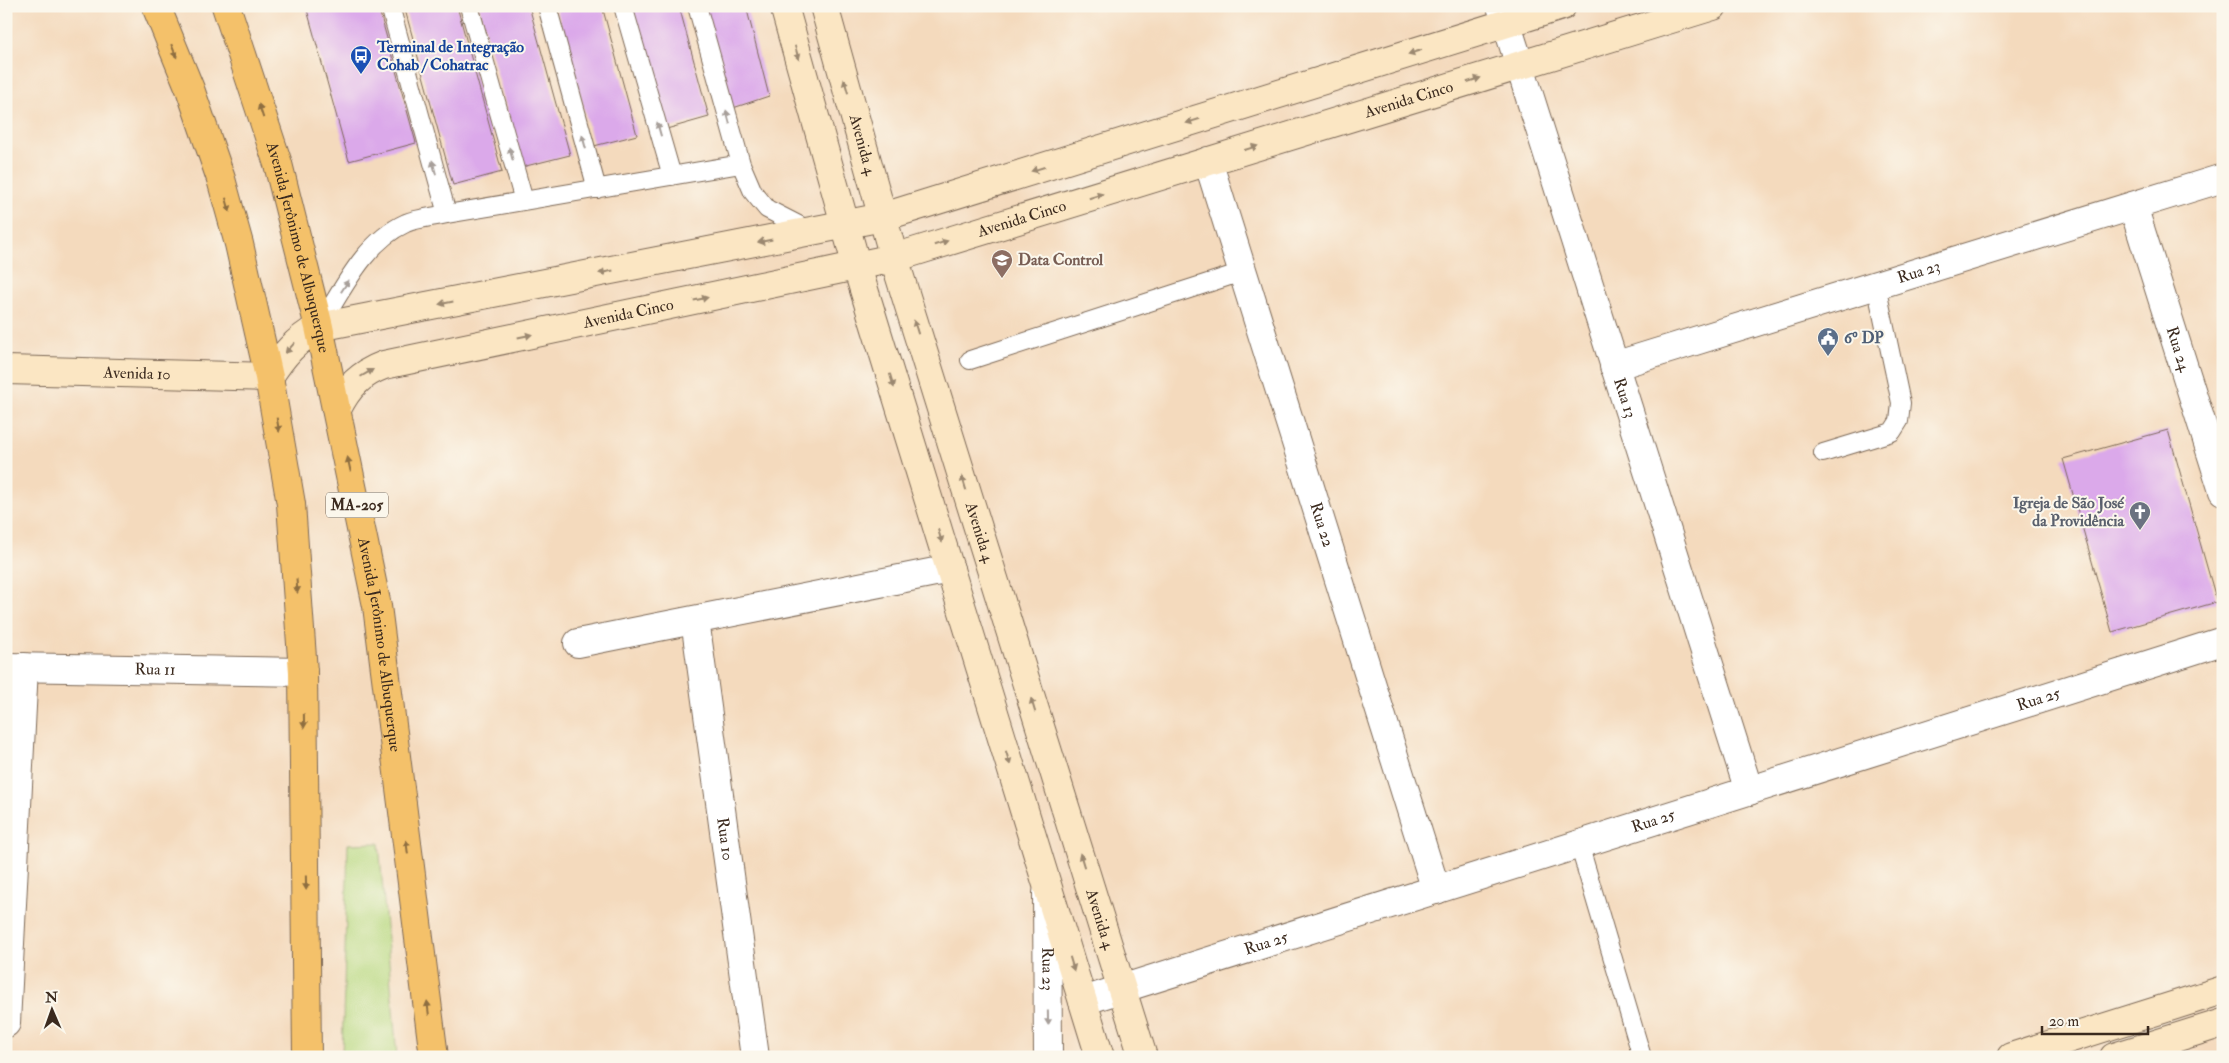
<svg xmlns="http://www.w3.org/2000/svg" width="2229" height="1063" font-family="'IM FELL Double Pica',serif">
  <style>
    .grass { fill: #b7d87f; stroke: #79814e }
    .building { fill: #dba9ea }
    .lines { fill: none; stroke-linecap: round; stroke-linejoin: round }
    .lane-casing { stroke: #7c6856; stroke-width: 20 }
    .street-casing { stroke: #7c6856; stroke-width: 30 }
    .secondary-casing { stroke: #7c6856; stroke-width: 30 }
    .primary-casing { stroke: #7c6856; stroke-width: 30 }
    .lane { stroke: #fff; stroke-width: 18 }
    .street { stroke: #fff; stroke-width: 28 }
    .secondary { stroke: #fbe6c3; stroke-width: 28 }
    .primary { stroke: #f4c16a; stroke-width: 28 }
    .oneway { fill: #8e6e40 }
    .oneway2 { fill: #9b8870 }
    .oneway3 { fill: #a79f9a }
    .labels { text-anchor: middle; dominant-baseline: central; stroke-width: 4; stroke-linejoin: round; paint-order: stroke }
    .shield { fill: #fbf7ec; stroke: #75685c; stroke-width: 1 }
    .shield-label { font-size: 15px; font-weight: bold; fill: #3b2a1e }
    .transit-label { font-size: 16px; font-weight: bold; fill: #164399; stroke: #fbf7ec; text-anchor: start }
    .street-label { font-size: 16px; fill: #3b2a1e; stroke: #fbf7ec }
    .education-label { font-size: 16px; font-weight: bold; fill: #785e54; stroke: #fbf7ec; text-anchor: start }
    .service-label { font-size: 16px; font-weight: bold; fill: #4e5e75; stroke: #fbf7ec; text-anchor: start }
    .worship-label { font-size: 16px; font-weight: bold; fill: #5b616d; stroke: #fbf7ec; text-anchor: end }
  </style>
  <rect width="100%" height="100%" fill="#fbf7ec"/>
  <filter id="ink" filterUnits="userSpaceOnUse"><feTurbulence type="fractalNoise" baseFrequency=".02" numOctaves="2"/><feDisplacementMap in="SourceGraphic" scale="10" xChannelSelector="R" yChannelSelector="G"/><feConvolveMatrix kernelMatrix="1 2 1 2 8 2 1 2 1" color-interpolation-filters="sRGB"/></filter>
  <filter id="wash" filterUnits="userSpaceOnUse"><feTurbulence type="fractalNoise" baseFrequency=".0096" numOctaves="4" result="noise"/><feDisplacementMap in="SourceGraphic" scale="20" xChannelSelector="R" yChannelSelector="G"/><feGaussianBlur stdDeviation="1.12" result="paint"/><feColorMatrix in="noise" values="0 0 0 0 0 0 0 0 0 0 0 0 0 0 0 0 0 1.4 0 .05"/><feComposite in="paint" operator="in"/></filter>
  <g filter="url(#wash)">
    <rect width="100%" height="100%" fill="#f4dabd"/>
    <path class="grass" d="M379,843L397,1057H342L348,844Z"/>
    <g id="blocks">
      <path class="building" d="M306,6H378L416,143L349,161Z
        M404,6H457L502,172L453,185Z
        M479,6H529L570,155L522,167Z
        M556,6H602L637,135L594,146Z
        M629,6H679L709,117L663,130Z
        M702,6H746L769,96L730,109Z
        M2168,430L2217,602L2112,632L2063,459Z"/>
    </g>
  </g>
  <g filter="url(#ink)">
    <use href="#blocks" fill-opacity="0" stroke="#7c6856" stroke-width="1"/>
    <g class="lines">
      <g class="lane-casing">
        <path id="lane" d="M390,6L447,214
          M469,6L524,201
          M547,6L597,189
          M623,6L672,176
          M697,6L741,164L753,192L767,209L812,232
          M319,327C342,291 364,242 406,223C418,218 434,217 447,214L741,164
          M970,360L1242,272
          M1823,453L1892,432L1899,421L1901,403L1876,285
          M1579,844L1642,1057"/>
      </g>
      <g class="street-casing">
        <g id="street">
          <path id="s1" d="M1501,6L1749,791"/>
          <path id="s2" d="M1208,161L1436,890"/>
          <path id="s3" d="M2133,206L2223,491"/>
          <path id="s4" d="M1614,366L2223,178"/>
          <path id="s5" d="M695,620L755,1057"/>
          <path d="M578,643L950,569"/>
          <path id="s6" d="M6,667L303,672"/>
          <path id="s7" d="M1047,893L1048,1057"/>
          <path id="s8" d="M1083,1001L2223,641"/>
          <path d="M6,1023L24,667"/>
        </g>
      </g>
      <g class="secondary-casing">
        <g id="secondary">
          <path d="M784,6L857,267L1100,1057"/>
          <path id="s9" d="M824,6L894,258L1143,1057"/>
          <path id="s10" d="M6,370L269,377C283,355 296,340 319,327L883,217L1562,6"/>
          <path id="s11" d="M337,409C348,387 360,374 384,365L894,258L1713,6"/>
          <path d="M2011,1057L2223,990"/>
          <path d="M2114,1057L2223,1023"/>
        </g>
      </g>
      <g class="primary-casing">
        <g id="primary">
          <path d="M156,6L190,89L221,179L239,244L269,377L291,504L303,672L307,1057"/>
          <path id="s12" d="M226,6L278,164L319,327L377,606L434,1057"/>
        </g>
      </g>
      <use href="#lane" class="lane"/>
      <use href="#street" class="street"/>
      <use href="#secondary" class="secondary"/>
      <use href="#primary" class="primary"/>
    </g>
    <defs><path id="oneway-solid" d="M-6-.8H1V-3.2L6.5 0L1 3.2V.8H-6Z" transform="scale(1.25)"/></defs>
    <g class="oneway">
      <use href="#oneway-solid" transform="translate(174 51) rotate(68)"/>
      <use href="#oneway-solid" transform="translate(261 111) rotate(-108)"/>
      <use href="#oneway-solid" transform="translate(228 205) rotate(74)"/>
      <use href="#oneway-solid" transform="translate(278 425) rotate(80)"/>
      <use href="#oneway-solid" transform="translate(349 464) rotate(-102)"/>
      <use href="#oneway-solid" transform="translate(297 586) rotate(86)"/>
      <use href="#oneway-solid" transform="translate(304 721) rotate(89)"/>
      <use href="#oneway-solid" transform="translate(407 847) rotate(-97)"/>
      <use href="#oneway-solid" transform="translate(306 883) rotate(89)"/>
      <use href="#oneway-solid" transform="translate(428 1008) rotate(-97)"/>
    </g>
    <g class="oneway2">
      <use href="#oneway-solid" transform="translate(1415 52) rotate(163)"/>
      <use href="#oneway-solid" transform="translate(797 53) rotate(74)"/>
      <use href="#oneway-solid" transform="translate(1474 80) rotate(-17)"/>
      <use href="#oneway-solid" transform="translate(846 86) rotate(-106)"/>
      <use href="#oneway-solid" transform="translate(1193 121) rotate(163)"/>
      <use href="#oneway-solid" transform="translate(1251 148) rotate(-17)"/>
      <use href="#oneway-solid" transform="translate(1038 169) rotate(163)"/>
      <use href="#oneway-solid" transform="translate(1096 196) rotate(-17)"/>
      <use href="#oneway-solid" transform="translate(765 241) rotate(169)"/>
      <use href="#oneway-solid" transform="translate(941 243) rotate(-17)"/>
      <use href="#oneway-solid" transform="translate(606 272) rotate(169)"/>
      <use href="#oneway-solid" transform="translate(701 299) rotate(-12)"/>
      <use href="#oneway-solid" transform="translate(446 303) rotate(169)"/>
      <use href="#oneway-solid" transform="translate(916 327) rotate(-107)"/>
      <use href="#oneway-solid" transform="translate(525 336) rotate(-12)"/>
      <use href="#oneway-solid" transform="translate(290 348) rotate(132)"/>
      <use href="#oneway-solid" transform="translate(367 373) rotate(-30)"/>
      <use href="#oneway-solid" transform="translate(892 381) rotate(73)"/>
      <use href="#oneway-solid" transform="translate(964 483) rotate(-107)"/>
      <use href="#oneway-solid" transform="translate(940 536) rotate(73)"/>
      <use href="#oneway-solid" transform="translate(1033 705) rotate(-107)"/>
      <use href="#oneway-solid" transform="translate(1008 758) rotate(73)"/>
      <use href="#oneway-solid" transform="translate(1082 860) rotate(-107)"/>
      <use href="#oneway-solid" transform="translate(1072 964) rotate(73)"/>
    </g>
    <g class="oneway3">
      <use href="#oneway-solid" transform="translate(728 117) rotate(-105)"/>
      <use href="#oneway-solid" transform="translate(659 129) rotate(-106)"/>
      <use href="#oneway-solid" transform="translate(584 142) rotate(-105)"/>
      <use href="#oneway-solid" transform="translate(511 154) rotate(-106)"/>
      <use href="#oneway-solid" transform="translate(434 167) rotate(-105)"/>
      <use href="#oneway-solid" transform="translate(345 286) rotate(-57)"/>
      <use href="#oneway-solid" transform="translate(1048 1018) rotate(89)"/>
    </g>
  </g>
  <defs>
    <g id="bus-pin" transform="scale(1.125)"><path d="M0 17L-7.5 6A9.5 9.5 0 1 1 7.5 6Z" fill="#1a4fb4" stroke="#fbf7ec"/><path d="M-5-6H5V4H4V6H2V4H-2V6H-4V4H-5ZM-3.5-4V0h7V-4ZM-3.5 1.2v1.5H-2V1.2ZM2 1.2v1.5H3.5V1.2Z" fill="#fff"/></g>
    <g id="school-pin" transform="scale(1.125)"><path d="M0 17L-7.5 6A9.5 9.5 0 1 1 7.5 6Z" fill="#8d6e63" stroke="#fbf7ec"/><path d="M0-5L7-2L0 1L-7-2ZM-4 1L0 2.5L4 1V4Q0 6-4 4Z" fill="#fff"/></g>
    <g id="civic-pin" transform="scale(1.125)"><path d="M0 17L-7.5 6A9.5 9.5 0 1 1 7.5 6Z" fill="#5c6f8a" stroke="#fbf7ec"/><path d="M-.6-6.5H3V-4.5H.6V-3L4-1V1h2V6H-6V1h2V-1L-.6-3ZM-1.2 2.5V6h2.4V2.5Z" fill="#fff"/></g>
    <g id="church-pin" transform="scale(1.125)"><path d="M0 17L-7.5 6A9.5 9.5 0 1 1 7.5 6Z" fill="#6b7280" stroke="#fbf7ec"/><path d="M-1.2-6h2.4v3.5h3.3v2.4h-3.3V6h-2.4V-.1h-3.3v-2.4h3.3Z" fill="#fff"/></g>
  </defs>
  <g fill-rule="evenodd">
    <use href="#bus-pin" x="361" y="56"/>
    <use href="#school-pin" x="1002" y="260"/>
    <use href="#civic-pin" x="1828" y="338"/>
    <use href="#church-pin" x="2140" y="512"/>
  </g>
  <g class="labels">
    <rect class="shield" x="326" y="492.5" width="62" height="25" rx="4"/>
    <g class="shield-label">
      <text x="357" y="505">MA-205</text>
    </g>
    <g class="transit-label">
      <text x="377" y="47">Terminal de Integração<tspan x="377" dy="18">Cohab / Cohatrac</tspan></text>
    </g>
    <g class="street-label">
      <text stroke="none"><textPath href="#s11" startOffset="1126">Avenida Cinco</textPath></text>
      <text stroke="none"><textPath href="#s9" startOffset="144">Avenida 4</textPath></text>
      <text stroke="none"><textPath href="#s11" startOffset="721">Avenida Cinco</textPath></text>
      <text stroke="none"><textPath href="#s12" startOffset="252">Avenida Jerônimo de Albuquerque</textPath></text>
      <text stroke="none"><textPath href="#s4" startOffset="319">Rua 23</textPath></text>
      <text stroke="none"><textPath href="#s11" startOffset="316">Avenida Cinco</textPath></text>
      <text stroke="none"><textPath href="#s3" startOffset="150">Rua 24</textPath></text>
      <text stroke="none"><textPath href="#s10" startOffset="131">Avenida 10</textPath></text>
      <text stroke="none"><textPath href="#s1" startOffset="411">Rua 13</textPath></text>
      <text stroke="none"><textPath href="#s2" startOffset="381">Rua 22</textPath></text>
      <text stroke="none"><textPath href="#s9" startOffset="549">Avenida 4</textPath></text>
      <text stroke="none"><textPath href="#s12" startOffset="658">Avenida Jerônimo de Albuquerque</textPath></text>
      <text stroke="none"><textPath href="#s6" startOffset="149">Rua 11</textPath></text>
      <text stroke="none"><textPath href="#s8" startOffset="1002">Rua 25</textPath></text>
      <text stroke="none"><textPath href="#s8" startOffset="598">Rua 25</textPath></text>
      <text stroke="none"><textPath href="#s5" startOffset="221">Rua 10</textPath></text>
      <text stroke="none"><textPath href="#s9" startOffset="954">Avenida 4</textPath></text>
      <text stroke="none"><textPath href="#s8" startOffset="192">Rua 25</textPath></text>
      <text stroke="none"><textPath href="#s7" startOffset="76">Rua 23</textPath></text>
    </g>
    <g class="education-label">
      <text x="1018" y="260">Data Control</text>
    </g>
    <g class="service-label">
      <text x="1844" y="338">6º DP</text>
    </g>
    <g class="worship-label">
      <text x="2124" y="503">Igreja de São José<tspan x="2124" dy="18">da Providência</tspan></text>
    </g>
  </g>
  <rect width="2229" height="1063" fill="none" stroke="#fbf7ec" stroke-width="25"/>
  <g transform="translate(52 1010) rotate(358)" stroke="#fbf7ec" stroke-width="4" paint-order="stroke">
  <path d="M0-4L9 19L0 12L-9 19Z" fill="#3b2a1e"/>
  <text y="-8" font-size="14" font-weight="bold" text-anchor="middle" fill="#3b2a1e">N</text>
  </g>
  <path d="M2042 1026v8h106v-8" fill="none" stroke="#3b2a1e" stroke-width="2.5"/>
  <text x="2049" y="1026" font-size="15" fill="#3b2a1e" stroke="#fbf7ec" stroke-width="4" paint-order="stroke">20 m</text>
</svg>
